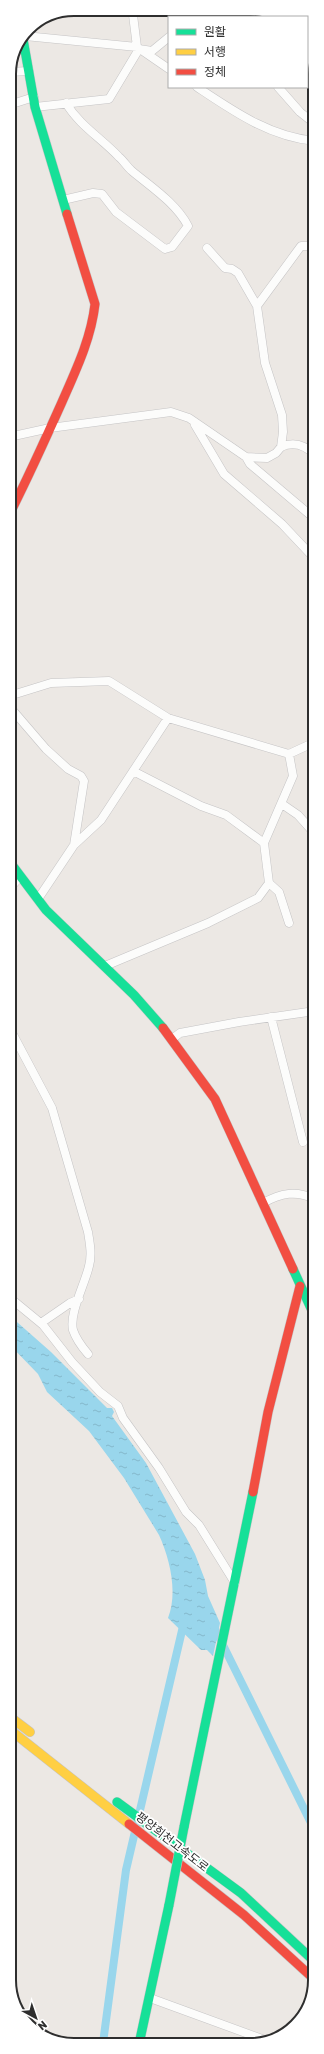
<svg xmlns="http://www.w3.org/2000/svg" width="324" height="2054" font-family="Rubik,'Noto Sans KR',sans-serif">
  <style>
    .water { fill: url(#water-ripples) }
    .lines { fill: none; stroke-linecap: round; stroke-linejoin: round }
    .canal { stroke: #99d6ec; stroke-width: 8 }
    .street-casing { stroke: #c5c4c5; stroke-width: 9 }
    .fast-casing { stroke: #c5c4c5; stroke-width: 10 }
    .slow-casing { stroke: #c5c4c5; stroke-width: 10 }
    .jam-casing { stroke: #c5c4c5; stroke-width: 10 }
    .street { stroke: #fcfcfb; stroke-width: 8 }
    .fast { stroke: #16e098; stroke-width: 9 }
    .slow { stroke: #ffcf43; stroke-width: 9 }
    .jam { stroke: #f24e42; stroke-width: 9 }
    .fast-bridge-casing { stroke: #c5c4c5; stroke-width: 10; stroke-linecap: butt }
    .fast-bridge { stroke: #16e098; stroke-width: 9 }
    .labels { text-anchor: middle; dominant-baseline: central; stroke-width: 3.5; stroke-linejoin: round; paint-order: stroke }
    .street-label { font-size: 12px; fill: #2e2e2e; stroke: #fff }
    .rim { fill: none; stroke: #2e2e2e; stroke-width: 2 }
  </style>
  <defs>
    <pattern id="water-ripples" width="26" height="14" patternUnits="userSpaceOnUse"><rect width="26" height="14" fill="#99d6ec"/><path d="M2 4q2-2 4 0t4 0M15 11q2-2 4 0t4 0" fill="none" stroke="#84b8cb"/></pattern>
  </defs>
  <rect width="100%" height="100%" fill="#ece8e4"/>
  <path class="water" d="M9,1315L51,1352L107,1408H112L114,1412L112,1416L146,1463L195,1554L205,1580L208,1596L220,1623L213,1656L207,1650H201L168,1618C178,1593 170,1559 159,1535L124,1478L89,1431L47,1392L38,1374L9,1344Z"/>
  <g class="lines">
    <path class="canal" d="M213,1625L315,1831
      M103,2043L126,1870L184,1622"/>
    <g class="street-casing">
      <path id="street" d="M128,10L133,15L137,47L169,69
        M192,17L196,10
        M25,36L137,47
        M9,72L29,71
        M197,87C233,111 270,137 315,141
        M278,87L300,112L315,124
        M9,105L34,97
        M35,107L109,99L139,49L152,51L169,37
        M63,200L93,193L102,194L116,212L165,249L172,247L188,226C176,203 151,187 132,171C127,167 124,161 119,157C101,138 79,125 66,103
        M207,248L225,268L232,269L238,273L257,306
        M195,425L224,474L282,524L315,559
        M9,437L50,428L171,412L189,418L246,457L267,458L276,453L281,447L283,432L282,415L265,363L257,306L301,246H315
        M281,447C294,441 305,445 315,455
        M246,457L250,464L315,519
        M9,696L51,683L109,681L168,718L289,754L315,742
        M9,706L46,749L68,769L81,776L84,781L74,845
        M289,754L293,776L264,843L269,883L279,892L289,923
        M133,771L201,806L226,815L264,843
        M282,804L298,815L315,834
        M9,889L20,877
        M38,899L74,845L101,820L168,718
        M105,966L208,923L258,898L269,883
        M271,1017L303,1142
        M9,1027L52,1108L88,1232C90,1244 92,1255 89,1266C85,1284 69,1313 73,1330C76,1339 82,1347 88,1354
        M172,1039L180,1033L239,1022L315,1011
        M263,1203C281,1193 296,1190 315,1199
        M9,1297L43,1325L72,1362L100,1392L118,1406L123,1418L159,1468L186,1512L199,1525L235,1583
        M41,1323L70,1303L79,1299
        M150,1998L265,2040"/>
    </g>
    <g class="fast-casing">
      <path id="fast" d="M23,39L35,107L67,214
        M9,861L46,910L134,995L163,1028
        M293,1269L315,1317
        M117,1802L241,1893L315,1962
        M184,1827L253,1492
        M139,2044L169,1905"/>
    </g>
    <g class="slow-casing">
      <path id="slow" d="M9,1716L30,1732
        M9,1729L129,1824"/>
    </g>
    <g class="jam-casing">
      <path id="jam" d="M9,515C28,478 45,440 62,402C76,370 91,339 95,304L67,214
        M163,1028L215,1099L293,1269
        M253,1492L268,1412L300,1286
        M129,1824L244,1915L315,1980"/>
    </g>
    <use href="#street" class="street"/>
    <use href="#fast" class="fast"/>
    <use href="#slow" class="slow"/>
    <use href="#jam" class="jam"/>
    <g class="fast-bridge-casing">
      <path id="fast-bridge" d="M169,1905L184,1827"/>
    </g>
    <use href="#fast-bridge" class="fast-bridge"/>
  </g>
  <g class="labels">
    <g class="street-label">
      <text transform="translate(172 1842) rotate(38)">평양희천고속도로</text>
    </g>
  </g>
  <path d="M0 0H324V2054H0ZM74 16H250A58 58 0 0 1 308 74V1980A58 58 0 0 1 250 2038H74A58 58 0 0 1 16 1980V74A58 58 0 0 1 74 16Z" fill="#fff" fill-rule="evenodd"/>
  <path class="rim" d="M74 16H250A58 58 0 0 1 308 74V1980A58 58 0 0 1 250 2038H74A58 58 0 0 1 16 1980V74A58 58 0 0 1 74 16Z"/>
  <rect x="168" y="16" width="140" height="72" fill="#ffffff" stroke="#ababab"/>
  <rect x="176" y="29" width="20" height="6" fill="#16e098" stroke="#ababab"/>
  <text x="204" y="36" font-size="12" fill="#2e2e2e">원활</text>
  <rect x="176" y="49" width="20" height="6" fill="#ffcf43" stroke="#ababab"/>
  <text x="204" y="56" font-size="12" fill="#2e2e2e">서행</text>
  <rect x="176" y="69" width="20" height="6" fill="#f24e42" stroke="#ababab"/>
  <text x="204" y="76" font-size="12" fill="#2e2e2e">정체</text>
  <g transform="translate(36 2018) rotate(140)" stroke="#ffffff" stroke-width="3" paint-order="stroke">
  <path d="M0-3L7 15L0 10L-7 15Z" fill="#2e2e2e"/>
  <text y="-6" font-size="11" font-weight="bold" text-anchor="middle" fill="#2e2e2e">N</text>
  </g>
</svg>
